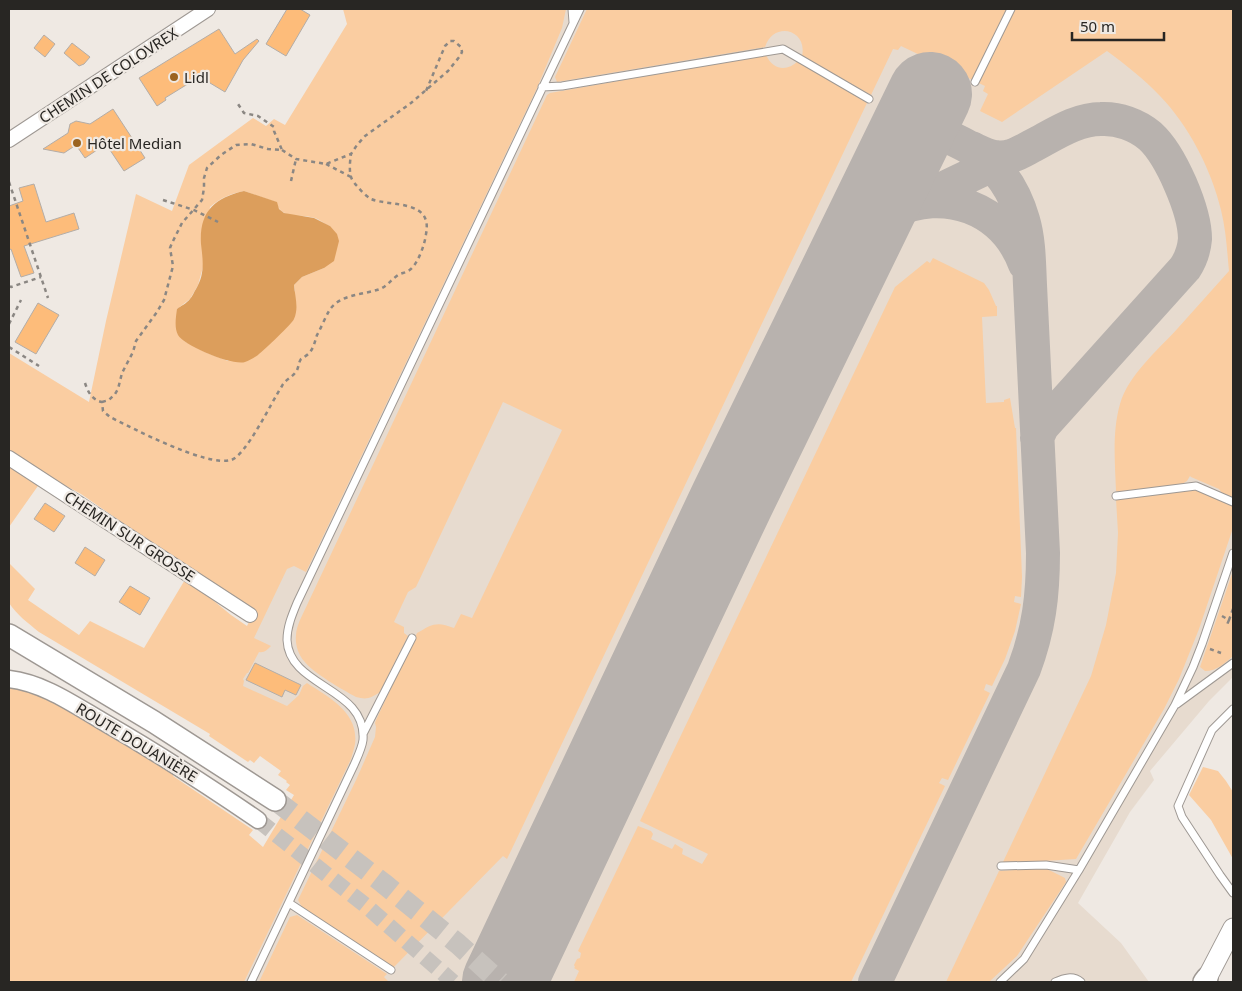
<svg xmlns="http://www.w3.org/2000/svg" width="1242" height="991" font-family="'Noto Sans',sans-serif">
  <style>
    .built { fill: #e7dbcf }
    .green { fill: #facda1; fill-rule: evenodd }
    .water { fill: #dc9e5c }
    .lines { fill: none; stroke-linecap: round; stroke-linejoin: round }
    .taxiway { stroke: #b8b2ae; stroke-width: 34 }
    .runway { stroke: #b8b2ae; stroke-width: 84 }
    .building { fill: #fdbc7a; stroke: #b3ada8 }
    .tertiary-tunnel { stroke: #c7c2bd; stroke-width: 16; stroke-dasharray: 16 8; stroke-linecap: butt }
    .primary-tunnel { stroke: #c7c2bd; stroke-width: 21; stroke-dasharray: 21 11; stroke-linecap: butt }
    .service-casing { stroke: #9e9893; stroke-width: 9 }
    .minor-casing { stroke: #9e9893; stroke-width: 16 }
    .tertiary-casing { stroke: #9e9893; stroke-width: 19 }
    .secondary-casing { stroke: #9e9893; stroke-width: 21 }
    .primary-casing { stroke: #9e9893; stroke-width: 24 }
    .path { stroke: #8b8783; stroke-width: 2.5; stroke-dasharray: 4 4; stroke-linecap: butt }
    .service { stroke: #fff; stroke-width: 7 }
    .minor { stroke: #fff; stroke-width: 14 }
    .tertiary { stroke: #fff; stroke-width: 16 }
    .secondary { stroke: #fff; stroke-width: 19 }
    .primary { stroke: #fff; stroke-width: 21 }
    .poi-dot { fill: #9b631f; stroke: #efe9e3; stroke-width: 2 }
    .labels { text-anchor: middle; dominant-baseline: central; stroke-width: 4.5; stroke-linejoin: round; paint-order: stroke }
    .street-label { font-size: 15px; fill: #282623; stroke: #efe9e3 }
    .poi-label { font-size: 15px; fill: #282623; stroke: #efe9e3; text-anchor: start }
  </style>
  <rect width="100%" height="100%" fill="#efe9e3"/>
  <path class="built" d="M541,9H1233V677L1209,701L1150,771L1154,780L1130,812L1078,903L1121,943L1149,982H196L311,767L210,705Z"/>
  <path class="green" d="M343,9H566L562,28L537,88L306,572L294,566L287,569L254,638L271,646C267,650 264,653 259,652L248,673H247L243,679L244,681L243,686L287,706L299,695L303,686L307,683C330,698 359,713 355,744C354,749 352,755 351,759L244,982H9V687L36,693L59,705L173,774V776L253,830L249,835L263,847L294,795L286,790L290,785L286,782L287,781L278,775L281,771L260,756L254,763L250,760L248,762L209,736L210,734L39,632C28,623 17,615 9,603V563L35,589L28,600L79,635L90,621L144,648L186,578L231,615L247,626L255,610L194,572L81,494L46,475L9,450V353L89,402L106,321L136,194L172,211L189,165L253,118L266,126L274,119L285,125L347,24ZM244,191L276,202C282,221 300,213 315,218C320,220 325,224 330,226L324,268L302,277L294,285L295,291L228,361L207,353L184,341L177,309L190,299L198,285L203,267L210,207C222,197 230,194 244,191Z
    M587,9H1233V497L1222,493L1219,489L1191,477L1190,476L1187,481L1182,484L1119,492L1116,491C1115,462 1112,432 1120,404C1128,375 1158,350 1178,328C1195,309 1212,290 1229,271C1227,250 1226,230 1221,210C1211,169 1189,126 1160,96C1144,79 1126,65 1107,51L1002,122L980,111L988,94L983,91L985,86L901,46L898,50L893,49L871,95L802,56C808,30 774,20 765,47L557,82L555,77Z
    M766,55C773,70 787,72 798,61L867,103L507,859L503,856L393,968L303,909L298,900L357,778L375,737L376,727L375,723L376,720L417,633C432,624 437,621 454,628L461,614L472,618L562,430L503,402L416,587L408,592L394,622L404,627V633L408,636L380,692C371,698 367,700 356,697C343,690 313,673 304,661C298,654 295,644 296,635C296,630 298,625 300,620L547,95L550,93Z
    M933,258L984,283L989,290L996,306H997V316L982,317L986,403L1004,402V400L1010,398L1015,428H1016L1022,577L1021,597L1015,596L1014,602L1021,604L1015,631L1005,659L992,686L986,684L984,690L990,693L948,780L942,778L939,783L945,786L851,982H574L579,971L574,968L575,967L574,965L577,959L580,958L581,953L578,951L638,826L651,831L653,834L651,839L672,849L675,844L683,849L682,854L702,864L708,854L640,821L895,287L927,261L930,263Z
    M9,464L40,483L9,527Z
    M1189,490C1205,490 1220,498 1233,507V528L1199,629L1179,679L1164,709L1076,859L1010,863L1003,862L1091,676L1106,625L1116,573L1118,533L1116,499Z
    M1233,571V656C1225,663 1217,671 1205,671L1200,667Z
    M1203,767L1218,771L1226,781L1233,792V859L1211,820L1189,795Z
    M1045,868L1065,878L1066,882L1017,956L989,982H946L999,871Z
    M297,915L387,974L384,977L389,982H259L290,917Z"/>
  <path class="water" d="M244,191L277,202L279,209L284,213L314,218L330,226L337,234L339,241L334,261L324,268L302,277L294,285C295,297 299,308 294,319C292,324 264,350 258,355C255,357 249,361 245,362C233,366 184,346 178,335C174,328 176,316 177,309C181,306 187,303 190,299C192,297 194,292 196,289C205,274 203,261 201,244C199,212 214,198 244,191Z"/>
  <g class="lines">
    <path class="taxiway" d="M971,148C978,151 987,156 995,157C1010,160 1022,151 1034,145C1055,134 1077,119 1101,119C1118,118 1137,125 1150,136C1171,155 1195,211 1195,239C1194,250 1191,259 1185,268L1042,427L1037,438
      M919,200L1011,156
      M854,249C865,235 876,220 892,212C944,186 1004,208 1025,264
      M875,982L1024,669C1039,629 1043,595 1043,553L1030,285C1029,263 1029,240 1023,220C1015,192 999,167 975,151C957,139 935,132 915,122"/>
    <path class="runway" d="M504,982L732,500L930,94"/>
  </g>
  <path class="building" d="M287,9H300L310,15L286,56L266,44Z
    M219,29L235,54L257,39L259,41L243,60L225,92L210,83L204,74L165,98L166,100L157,106L139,78Z
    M44,35L55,44L45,57L34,48Z
    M72,43L90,57L84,64L79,66L64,53Z
    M113,109L145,158L124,171L106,144L85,158L76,145L64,153L43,149L68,133L70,124L76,121L90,124Z
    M34,184L46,222L74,213L79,229L24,246L34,273L21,277L11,249L9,250V206L23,201L19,188Z
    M38,303L59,315L36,354L15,342Z
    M45,503L65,516L54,532L34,519Z
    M85,547L105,560L95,576L75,563Z
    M130,586L150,598L140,615L119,602Z
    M255,663L301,685L296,695L285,690L282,697L246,680Z"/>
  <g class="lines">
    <path class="tertiary-tunnel" d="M258,820L365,905L453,982"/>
    <path class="primary-tunnel" d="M275,800L383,883L458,944L500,982"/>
    <g class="service-casing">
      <path id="service" d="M572,9L573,22
        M975,82L1011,9
        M542,87L562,86L783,49L869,99
        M1116,496L1196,486L1233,502
        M1177,704L1233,663
        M1233,709L1212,730L1178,806L1182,817L1220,875L1233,893
        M363,734L412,638
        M1001,866L1046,865L1079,870
        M289,903L391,970
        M251,982L354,765C357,758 362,748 363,740C367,687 289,688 287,640C287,627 292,615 297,603L580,9
        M1000,982L1024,959L1079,870L1175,705L1193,667L1202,644L1233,553
        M1055,982C1064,978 1073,975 1081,982"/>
    </g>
    <g class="minor-casing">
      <path id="minor" d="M9,140L208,9
        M9,458L250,615"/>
    </g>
    <g class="tertiary-casing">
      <path id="tertiary" d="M9,679C43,683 73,704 102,721C156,752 207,785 258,820"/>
    </g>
    <g class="secondary-casing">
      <path id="secondary" d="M1206,982L1207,978L1233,928"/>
    </g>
    <g class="primary-casing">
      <path id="primary" d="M9,635L154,722L275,800
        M1204,982L1207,978"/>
    </g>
    <path class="path" d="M282,150L296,159L326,164L351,154L357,145L365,136L411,103L448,71L460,56L462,52L461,47L454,41H450L445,46L426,91
      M326,164L351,177
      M291,181L296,159
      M9,182L48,298
      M163,200L194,210L218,222
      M9,286L11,287L41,277
      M9,324L21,300
      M9,347L39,366
      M85,383C88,392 92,400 102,402L103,411L110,417C134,429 207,467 231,460C246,456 272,401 282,386C285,380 291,378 295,373C299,369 298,363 301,359C304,357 308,355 310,352C314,347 315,341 317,335C321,328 325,318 329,311C339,294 363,295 380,289C387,286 391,280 398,275C401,273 405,273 408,271C417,267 425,244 426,234C433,199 391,207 371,199C366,196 361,191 357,186C355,184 352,180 351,177C349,170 350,161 351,154
      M102,402L109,400L115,394L118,389L122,373L133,352L136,341L157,312L164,300L173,266L170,248L172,243L182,223L202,200L204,188V178L207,168L221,155L236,145L251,144L268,149L282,150L274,131V127L258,116L244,113L238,104
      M1233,609L1229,620L1233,619
      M1222,616L1229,620L1226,627
      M1210,649L1221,653"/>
    <use href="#service" class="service"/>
    <use href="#minor" class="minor"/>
    <use href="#tertiary" class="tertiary"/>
    <use href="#secondary" class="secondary"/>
    <use href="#primary" class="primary"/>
  </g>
  <g class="poi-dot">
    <circle cx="174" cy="77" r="5"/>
    <circle cx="77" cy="143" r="5"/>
  </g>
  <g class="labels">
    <g class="street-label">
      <text transform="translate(108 75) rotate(-33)">CHEMIN DE COLOVREX</text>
      <text transform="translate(130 536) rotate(33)">CHEMIN SUR GROSSE</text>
      <text transform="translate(137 742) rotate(31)">ROUTE DOUANIÈRE</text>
    </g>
    <g class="poi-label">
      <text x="184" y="77">Lidl</text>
      <text x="87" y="143">Hôtel Median</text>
    </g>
  </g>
  <rect width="1242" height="991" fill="none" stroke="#282623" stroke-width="20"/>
  <path d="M1072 32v8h92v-8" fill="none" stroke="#282623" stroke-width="2.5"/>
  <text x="1080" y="32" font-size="15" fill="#282623" stroke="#efe9e3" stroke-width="4" paint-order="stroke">50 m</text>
</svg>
